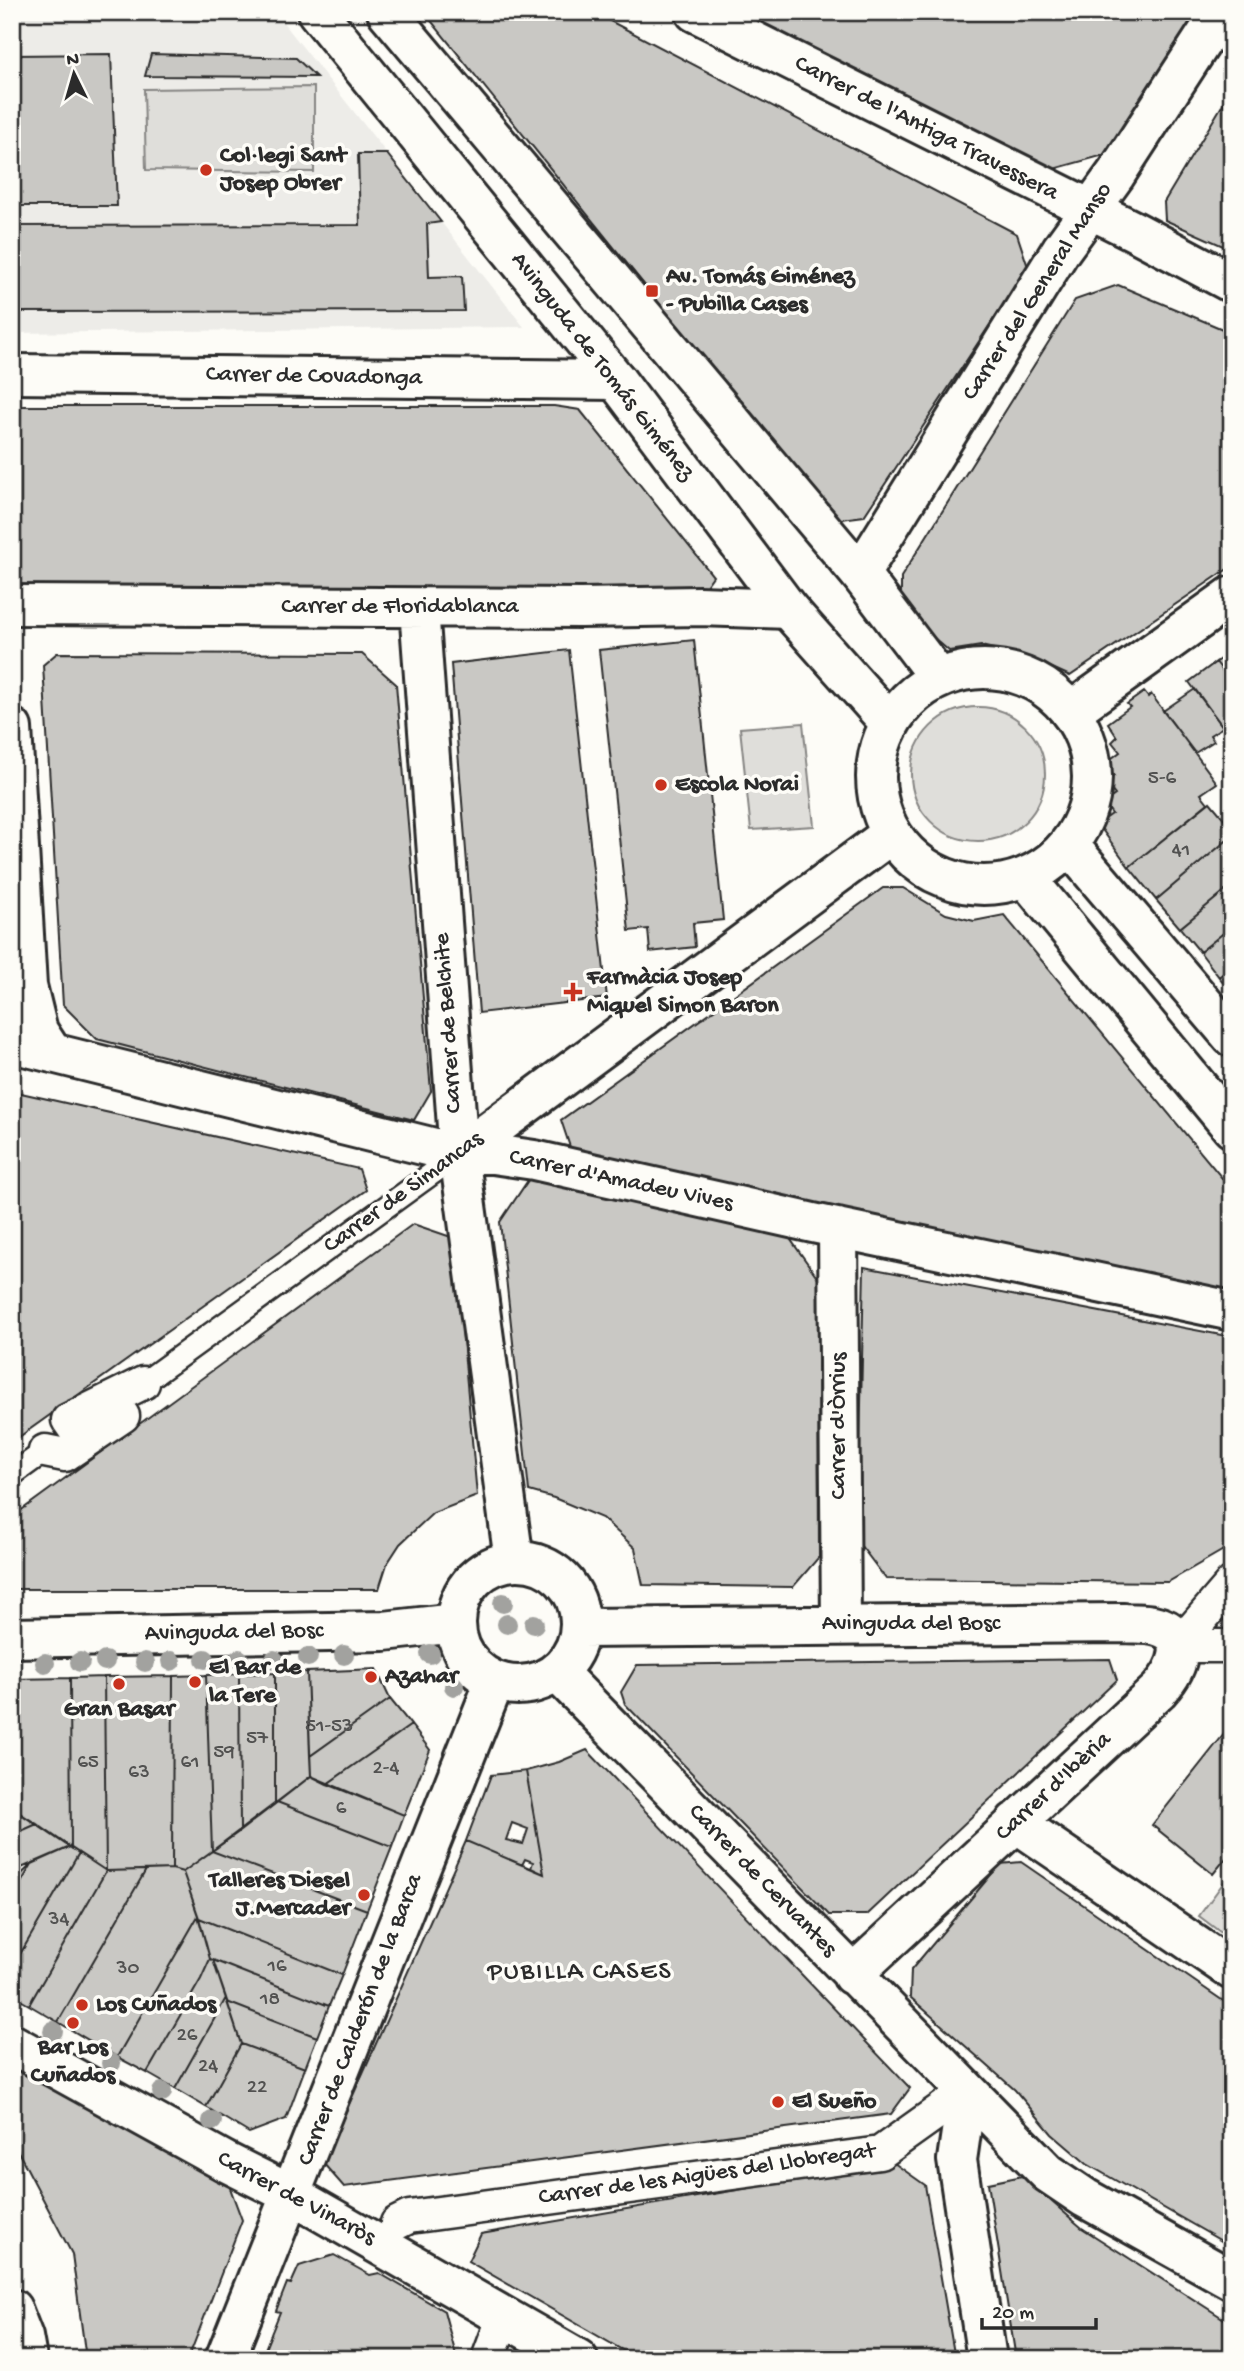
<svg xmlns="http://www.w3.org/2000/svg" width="1244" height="2371" font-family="'Gochi Hand',sans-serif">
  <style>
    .built { fill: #edece8 }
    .green { fill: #dfdeda; stroke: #858482; stroke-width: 2 }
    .building { fill: #c9c8c4; stroke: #2b2b2b; stroke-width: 2; fill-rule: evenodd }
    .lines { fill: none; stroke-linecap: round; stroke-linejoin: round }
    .service-casing { stroke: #2b2b2b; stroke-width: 26 }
    .pedestrian-casing { stroke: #2b2b2b; stroke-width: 37 }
    .minor-casing { stroke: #2b2b2b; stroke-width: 44 }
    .tertiary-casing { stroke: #2b2b2b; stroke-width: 44 }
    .service { stroke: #fdfcf7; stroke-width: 21 }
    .pedestrian { stroke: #fdfcf7; stroke-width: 32 }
    .minor { stroke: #fdfcf7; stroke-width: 38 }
    .tertiary { stroke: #fdfcf7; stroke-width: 38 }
    .tree { fill: #a2a29f }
    .poi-dot { fill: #c8321e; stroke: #fdfcf7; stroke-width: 2.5 }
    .labels { text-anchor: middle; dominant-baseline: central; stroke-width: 7; stroke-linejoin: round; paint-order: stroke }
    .number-label { font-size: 21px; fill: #525251 }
    .street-label { font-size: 24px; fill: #2b2b2b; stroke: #fdfcf7 }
    .poi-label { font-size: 24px; font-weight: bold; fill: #2b2b2b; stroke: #fdfcf7; text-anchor: start }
    .neighbourhood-label { font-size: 26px; letter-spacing: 2px; fill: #2b2b2b; stroke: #fdfcf7 }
  </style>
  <rect width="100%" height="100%" fill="#fdfcf7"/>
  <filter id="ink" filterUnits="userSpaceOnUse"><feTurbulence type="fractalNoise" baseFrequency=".0143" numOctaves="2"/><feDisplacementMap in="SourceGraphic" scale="14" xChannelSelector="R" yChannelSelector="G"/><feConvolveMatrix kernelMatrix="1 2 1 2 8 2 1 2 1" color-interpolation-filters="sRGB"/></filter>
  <g filter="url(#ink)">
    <path class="built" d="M12,12H275L524,327L12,333Z"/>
    <path class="green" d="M314,87V172L146,170L144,89Z
      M911 774a67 67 0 1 1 134 0a67 67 0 1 1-134 0Z
      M803,723L814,826L751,830L740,728Z
      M1232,1871V1941L1199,1916Z"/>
    <path class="building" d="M424,12H593L1017,234L1028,267L864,516L834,520Z
      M733,12H1198L1108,154L1050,170Z
      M111,54L117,206H12V55Z
      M151,54L296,58L316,77L145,76Z
      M1232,89V250L1165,220L1164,202Z
      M358,154H387L441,222L427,224L429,277L462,276L464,311L12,312V226L360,225Z
      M1118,285L1232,333V566L1070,676L1026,656L981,646L949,651L901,609V577L1075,300Z
      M12,406H554L580,410L713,576L703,590L12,588Z
      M694,640L723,920L693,923L695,947L650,952L648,929L629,931L599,650Z
      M569,650L607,998L479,1013L451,664Z
      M1232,651V683L1216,662Z
      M57,653L362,654L396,684L431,1091L414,1120L97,1039L63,1005L43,665Z
      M1216,662L1232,683V739L1189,682Z
      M1195,689L1223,727L1210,735L1214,741L1195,753L1163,711Z
      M1144,692L1148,697L1151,694L1217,783L1201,794L1208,803L1129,867L1098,824L1112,814L1104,803L1115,795L1105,782L1114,776L1104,764L1120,752L1112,742L1117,737L1108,723L1130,707L1127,704Z
      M1210,802L1232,828V836L1156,900L1129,867Z
      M1232,836V885L1180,928L1156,900Z
      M1232,885V926L1200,952L1180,928Z
      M883,888H903L946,914L974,921L1004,915L1232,1190V1296L571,1150L561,1120Z
      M1232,926V966L1219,977L1200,952Z
      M1232,966V993L1219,977Z
      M12,1091L359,1169L366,1190L12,1442Z
      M533,1173L788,1236L818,1278L819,1557L793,1587L643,1585L635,1548L602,1518L554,1498L529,1491L500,1222Z
      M413,1224L454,1238L477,1496L433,1513L400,1544L387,1564L379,1589H12V1517Z
      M864,1267L1232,1337V1545L1168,1582L886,1579L858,1542Z
      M1110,1659L1117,1680L867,1915H829L625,1704L621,1692L637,1665Z
      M376,1669L390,1699L310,1756L307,1672Z
      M307,1672L311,1776L275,1804V1673Z
      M275,1673V1804L240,1831L239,1674Z
      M239,1674L240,1831L212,1851L206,1675Z
      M206,1675L212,1851L183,1872L172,1869L173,1676Z
      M173,1676L172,1869L106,1871L104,1677Z
      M104,1677L106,1871L71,1848L70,1678Z
      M70,1678L71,1848L12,1808V1679Z
      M390,1699L411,1725L327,1784L311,1776L310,1756Z
      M1232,1724V1851L1213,1874L1152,1825Z
      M411,1725L430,1750L404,1815L327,1784Z
      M587,1750L910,2088L891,2114L344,2187L323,2163L466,1841L544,1874L526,1771L559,1762Z
      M526,1771L544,1874L531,1868L533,1862L525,1859L522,1865L466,1841L491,1775ZM512,1823L528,1829L523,1844L506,1840Z
      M311,1776L404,1815L392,1847L277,1802Z
      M277,1802L392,1847L367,1910L212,1851Z
      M12,1808L37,1824L12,1835Z
      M37,1824L70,1847L12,1872V1835Z
      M70,1847L79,1853L12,1968V1898L32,1864Z
      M212,1851L367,1910L342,1975L199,1918L183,1872Z
      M79,1853L106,1871L29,2005L12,1995V1968Z
      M1021,1862L1232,2007V2247L1087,2164L1052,2134L1015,2090L910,1997L911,1970L1000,1864Z
      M32,1864L12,1898V1883Z
      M172,1869L183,1872L198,1916L117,2057L58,2022L146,1870Z
      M146,1870L58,2022L29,2005L106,1871Z
      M198,1916L210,1959L201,1979L147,2073L117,2057Z
      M199,1918L342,1975L329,2006L210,1959Z
      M210,1959L213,1960L226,1998L175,2089L147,2073L201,1979Z
      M213,1960L329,2006L317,2037L227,2002Z
      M226,1998L241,2044L206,2107L175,2089Z
      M227,2002L317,2037L305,2068L241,2044Z
      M241,2044L305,2068L286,2119L249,2133L206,2107Z
      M12,2062L227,2180L242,2220L188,2359H86L72,2254L12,2140Z
      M894,2163L925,2185L955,2359H638L468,2261L481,2234Z
      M1022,2176L1082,2228L1232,2324V2359H1016L988,2183Z
      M334,2255L370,2275L379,2273L444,2311L457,2359H261L280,2312L276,2311L287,2283L291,2284L299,2266Z"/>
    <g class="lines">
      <g class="service-casing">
        <path id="service" d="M143,1383L459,1154
          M12,1475L45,1451"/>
      </g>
      <g class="pedestrian-casing">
        <path id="pedestrian" d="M45,1451L65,1455L123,1416L117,1409L75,1430L68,1420L143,1383
          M1178,1646L1232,1583
          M1178,1646H1232
          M397,2223L409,2217L880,2153L967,2091
          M488,2359L504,2316"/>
      </g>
      <g class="minor-casing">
        <path id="minor" d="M695,12L1134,231L1232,283
          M12,374L616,380
          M860,574L1061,250L1116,174L1221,12
          M12,605L581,608L699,606L788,609
          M419,608L459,1154L514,1561
          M1070,712L1232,596
          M12,728L27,986L38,1031L51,1051
          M12,1043L459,1154H493L534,1160L813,1223L1232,1311
          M459,1154L891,834
          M838,1228L841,1625
          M456 1623a62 62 0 1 1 124 0a62 62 0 1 1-124 0Z
          M582,1628L1124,1623C1133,1624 1144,1623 1153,1625C1194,1633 1178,1669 1159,1690L852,1975
          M12,1638L384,1631L456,1623
          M557,1672L1048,2173L1085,2198L1232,2280
          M1015,1822L1232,1970
          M12,2044L224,2161L292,2195L578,2359
          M967,2091L957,2160L987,2359
          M12,2309L23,2337L27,2359
          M225,2359L495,1681"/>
      </g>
      <g class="tertiary-casing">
        <path id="tertiary" d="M317,12L616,380L788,609L888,721
          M387,12L860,574L938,677
          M876 777a108 108 0 1 1 216 0a108 108 0 1 1-216 0Z
          M1069,845L1232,1037
          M1026,878L1232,1128"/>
      </g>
      <use href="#service" class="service"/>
      <use href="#pedestrian" class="pedestrian"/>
      <use href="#minor" class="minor"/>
      <use href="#tertiary" class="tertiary"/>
    </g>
    <g class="tree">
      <circle cx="503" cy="1603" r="10"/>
      <circle cx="507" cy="1624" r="10"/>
      <circle cx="534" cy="1624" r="10"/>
      <circle cx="430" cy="1654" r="10"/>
      <circle cx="344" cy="1655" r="10"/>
      <circle cx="308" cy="1657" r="10"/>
      <circle cx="205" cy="1659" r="10"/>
      <circle cx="239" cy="1659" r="10"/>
      <circle cx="274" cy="1660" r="10"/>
      <circle cx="105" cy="1661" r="10"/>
      <circle cx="171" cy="1661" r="10"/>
      <circle cx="80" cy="1662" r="10"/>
      <circle cx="145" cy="1662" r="10"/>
      <circle cx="45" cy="1663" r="10"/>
      <circle cx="454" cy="1686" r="10"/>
      <circle cx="53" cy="2031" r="10"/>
      <circle cx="111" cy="2063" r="10"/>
      <circle cx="162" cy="2092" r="10"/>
      <circle cx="212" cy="2121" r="10"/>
    </g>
  </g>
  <g class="poi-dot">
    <circle cx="206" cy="170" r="7"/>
    <rect x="645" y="284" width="14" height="14" rx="3.5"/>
    <circle cx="661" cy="785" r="7"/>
    <path d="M569.5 981.5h7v7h7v7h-7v7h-7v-7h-7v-7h7z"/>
    <circle cx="371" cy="1677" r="7"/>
    <circle cx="195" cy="1682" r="7"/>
    <circle cx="119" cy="1684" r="7"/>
    <circle cx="364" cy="1895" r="7"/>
    <circle cx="82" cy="2005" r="7"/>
    <circle cx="73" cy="2023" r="7"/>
    <circle cx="778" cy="2102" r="7"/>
  </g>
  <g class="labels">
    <g class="number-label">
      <text x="1162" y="779">5-6</text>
      <text x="1181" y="851">41</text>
      <text x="329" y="1727">51-53</text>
      <text x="257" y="1739">57</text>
      <text x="224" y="1753">59</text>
      <text x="88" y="1763">65</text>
      <text x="190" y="1763">61</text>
      <text x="386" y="1769">2-4</text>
      <text x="139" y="1773">63</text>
      <text x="341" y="1809">6</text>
      <text x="59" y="1920">34</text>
      <text x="277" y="1967">16</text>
      <text x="128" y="1969">30</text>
      <text x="270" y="2000">18</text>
      <text x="187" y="2036">26</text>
      <text x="208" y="2067">24</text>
      <text x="257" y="2088">22</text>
    </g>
    <g class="street-label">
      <text transform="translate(926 129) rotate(27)">Carrer de l'Antiga Travessera</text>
      <text transform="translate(1038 292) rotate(-57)">Carrer del General Manso</text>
      <text transform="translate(602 367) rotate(52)">Avinguda de Tomás Giménez</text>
      <text transform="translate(314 377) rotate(1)">Carrer de Covadonga</text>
      <text x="400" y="607">Carrer de Floridablanca</text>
      <text transform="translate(449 1023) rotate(-94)">Carrer de Belchite</text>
      <text transform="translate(621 1181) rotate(12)">Carrer d'Amadeu Vives</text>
      <text transform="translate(404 1193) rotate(-36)">Carrer de Simancas</text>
      <text transform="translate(839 1426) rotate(-90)">Carrer d'Òrrius</text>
      <text x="911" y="1624">Avinguda del Bosc</text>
      <text transform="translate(234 1633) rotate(-1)">Avinguda del Bosc</text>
      <text transform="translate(1054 1787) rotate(-43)">Carrer d'Ibèria</text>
      <text transform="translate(762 1881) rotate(46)">Carrer de Cervantes</text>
      <text transform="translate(361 2020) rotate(-69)">Carrer de Calderón de la Barca</text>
      <text transform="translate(707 2175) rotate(-8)">Carrer de les Aigües del Llobregat</text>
      <text transform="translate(296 2199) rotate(28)">Carrer de Vinaròs</text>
    </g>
    <g class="poi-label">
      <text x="220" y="156">Col·legi Sant<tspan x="220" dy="28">Josep Obrer</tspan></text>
      <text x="666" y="277">Av. Tomás Giménez<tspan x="666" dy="28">- Pubilla Cases</tspan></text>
      <text x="675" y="785">Escola Norai</text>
      <text x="587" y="978">Farmàcia Josep<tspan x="587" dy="28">Miquel Simon Baron</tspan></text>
      <text x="209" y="1668">El Bar de<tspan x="209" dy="28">la Tere</tspan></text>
      <text x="385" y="1677">Azahar</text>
      <text x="119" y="1710" text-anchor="middle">Gran Basar</text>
      <text x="350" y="1881" text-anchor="end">Talleres Diesel<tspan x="350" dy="28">J.Mercader</tspan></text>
      <text x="96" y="2005">Los Cuñados</text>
      <text x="73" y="2048" text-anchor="middle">Bar Los<tspan x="73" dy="28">Cuñados</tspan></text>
      <text x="792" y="2102">El Sueño</text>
    </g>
    <g class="neighbourhood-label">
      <text x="580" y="1973">PUBILLA CASES</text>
    </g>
  </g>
  <rect width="1244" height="2371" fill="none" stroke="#fdfcf7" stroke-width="42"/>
  <rect x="21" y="21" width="1202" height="2329" fill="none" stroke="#2b2b2b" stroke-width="2.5" filter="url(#ink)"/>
  <g transform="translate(74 74) rotate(355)" stroke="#fdfcf7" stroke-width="5" paint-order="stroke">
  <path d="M0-5L12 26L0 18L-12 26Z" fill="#2b2b2b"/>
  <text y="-10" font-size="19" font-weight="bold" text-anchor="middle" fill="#2b2b2b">N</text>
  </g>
  <path d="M982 2318v10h114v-10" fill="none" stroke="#2b2b2b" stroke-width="3.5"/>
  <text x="992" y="2318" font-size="21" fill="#2b2b2b" stroke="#fdfcf7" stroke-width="5" paint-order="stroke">20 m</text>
</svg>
